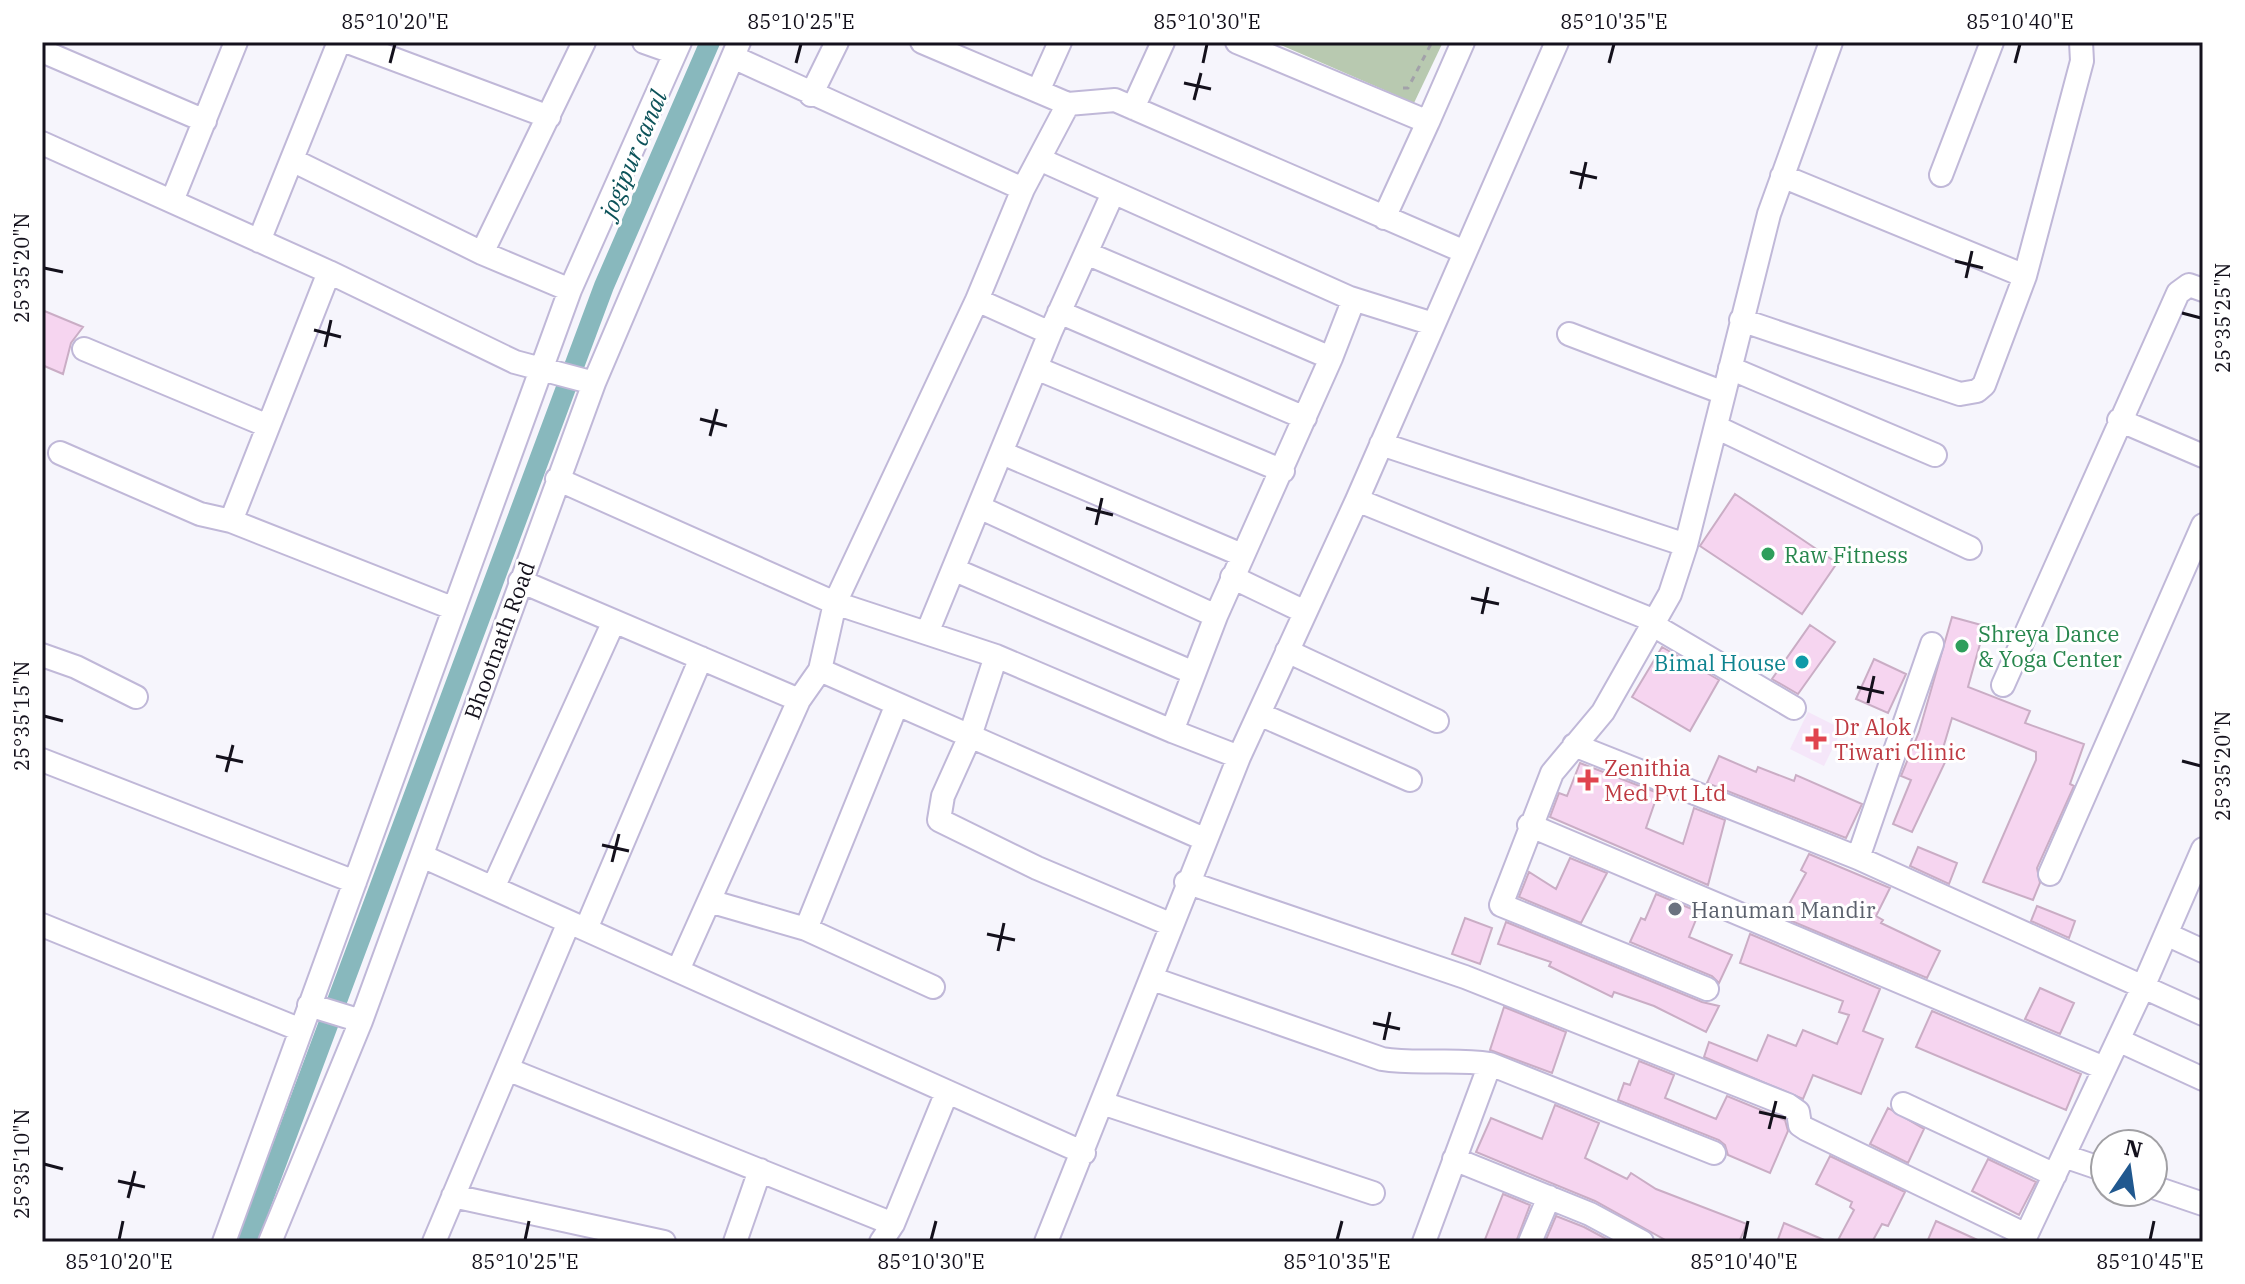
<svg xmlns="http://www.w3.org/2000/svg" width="2245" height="1284" font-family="'IBM Plex Serif',serif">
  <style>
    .medical { fill: #f5e6f9 }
    .green { fill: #b8c9b0 }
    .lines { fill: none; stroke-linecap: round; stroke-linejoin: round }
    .canal { stroke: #88b8bd; stroke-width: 20 }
    .building { fill: #f6d5f0; stroke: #caadc5; stroke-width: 2 }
    .minor-casing { stroke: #c0b8d8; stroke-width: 26 }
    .path { stroke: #a2a1a9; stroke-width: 3; stroke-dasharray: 6 6; stroke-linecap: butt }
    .minor { stroke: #fff; stroke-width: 22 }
    .ticks { fill: none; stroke: #14111c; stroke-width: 3 }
    .leisure-dot { fill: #2e9e5b; stroke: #fff; stroke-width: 3 }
    .culture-dot { fill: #0f9aa8; stroke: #fff; stroke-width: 3 }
    .health-dot { fill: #e0444e; stroke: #fff; stroke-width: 3 }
    .worship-dot { fill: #6b7280; stroke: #fff; stroke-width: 3 }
    .labels { text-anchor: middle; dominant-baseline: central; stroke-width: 6; stroke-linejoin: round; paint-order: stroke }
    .leisure-label { font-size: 22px; fill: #27864d; stroke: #fff; text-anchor: start }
    .street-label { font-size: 22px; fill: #14111c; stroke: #fff }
    .culture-label { font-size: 22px; fill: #0d838f; stroke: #fff; text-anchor: end }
    .health-label { font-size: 22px; fill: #be3a42; stroke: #fff; text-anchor: start }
    .worship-label { font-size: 22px; fill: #5b616d; stroke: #fff; text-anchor: start }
    .water-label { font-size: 24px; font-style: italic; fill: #0b5259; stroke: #fff }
    .neatline { fill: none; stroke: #14111c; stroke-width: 3 }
    .ticks-label { font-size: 20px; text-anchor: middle; fill: #14111c }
  </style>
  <rect width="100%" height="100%" fill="#f6f5fc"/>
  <path class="medical" d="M1808,712L1842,729L1824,766L1790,749Z"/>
  <path class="green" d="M1274,42H1443L1414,103Z"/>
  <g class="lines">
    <path class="canal" d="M247,1242L604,286L710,42"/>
  </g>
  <path class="building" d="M42,310L83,327L71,343L63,374L42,365Z
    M1735,494L1837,563L1802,614L1700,546Z
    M1952,617L1985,626L1968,687L2030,711L2025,723L2084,744L2070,784L2074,786L2037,868L2040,883L2033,900L1983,882L2036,760V752L1952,718L1941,755L1947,758L1912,832L1893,824L1911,780L1901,776L1919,732Z
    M1810,625L1835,642L1798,694L1772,679Z
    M1662,647L1719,680L1690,731L1632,697Z
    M1874,659L1906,674L1888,713L1856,699Z
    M1719,756L1756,772L1758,767L1794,781L1796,775L1862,804L1846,838L1707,783Z
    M1580,763L1658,793L1646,828L1683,844L1694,808L1725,820L1708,885L1550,817L1559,793L1567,796Z
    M1918,847L1957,863L1949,884L1910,866Z
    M1809,854L1890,888L1876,916L1883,920L1881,923L1940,951L1927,978L1782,917L1806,873L1801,870Z
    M1570,858L1607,873L1581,923L1519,897L1529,872L1556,889Z
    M1656,894L1699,912L1689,937L1732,955L1719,983L1712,976L1630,942L1641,918L1645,920Z
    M2037,906L2075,921L2069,938L2031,921Z
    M1465,918L1492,928L1480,964L1452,954Z
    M1506,922L1702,1002L1719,1006L1706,1032L1654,1006L1614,992L1612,997L1549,966L1551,962L1498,944Z
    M1750,934L1880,989L1863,1031L1883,1039L1861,1094L1813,1075L1803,1099L1704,1057L1709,1042L1757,1061L1768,1035L1796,1046L1803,1030L1837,1044L1849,1015L1839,1012L1843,1001L1740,963Z
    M2040,988L2074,1003L2060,1034L2025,1019Z
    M1504,1007L1566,1032L1552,1073L1490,1050Z
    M1932,1011L2081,1074L2066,1110L1916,1047Z
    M1639,1061L1674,1075L1665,1098L1716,1119L1727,1096L1785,1120L1788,1131L1770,1173L1728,1155L1725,1145L1719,1140L1618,1100L1624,1083L1630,1085Z
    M1555,1105L1599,1123L1585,1158L1627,1179L1631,1173L1656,1189L1747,1224L1739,1242H1669L1595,1201L1476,1152L1491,1118L1542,1139Z
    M1888,1108L1924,1129L1908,1163L1870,1144Z
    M1830,1156L1905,1192L1888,1226L1882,1224L1872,1242H1837L1854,1210L1850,1207L1852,1202L1816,1184Z
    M1988,1159L2036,1182L2019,1215L1972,1191Z
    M1503,1194L1530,1205L1516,1242H1484Z
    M1556,1216L1584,1227L1612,1242H1545Z
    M1936,1221L1982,1242H1927Z
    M1784,1223L1829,1242H1777Z"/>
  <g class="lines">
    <g class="minor-casing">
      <path id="minor" d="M348,42L549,117
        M644,42L675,53
        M922,42L1068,104
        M1237,42L1428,122L1463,42
        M42,51L205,121
        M733,57L1023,189L1068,104L1115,100L1465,252
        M1038,91L1060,42
        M811,95L837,42
        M1133,108L1163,42
        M42,143L329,272L515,362L594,383
        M1039,159L1350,298V309L1331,358L1216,616L1172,731L996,656L970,736L943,796L939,820L1037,868L1172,925
        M292,160L482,253L570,290
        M1941,175L1992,42
        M1782,176L2025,276
        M172,201L236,42
        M1384,218L1428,122
        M259,241L339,42
        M482,253L584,42
        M1086,253L1331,358
        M1350,298L1433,324
        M977,300L1050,333
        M1059,312L1305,418
        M1741,320L1960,394L1977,391L1984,385L2025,276L2082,61L2081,42
        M1569,334L1724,393
        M84,349L268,426
        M1036,368L1283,471
        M1730,368L1935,455
        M2119,420L2203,456
        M1716,427L1970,548
        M1381,444L1686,545L1670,594L1603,712L1552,773L1501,905L1707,989
        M60,453L200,514L231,521L452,608
        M1002,453L1242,555
        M557,479L835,603L977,300L1023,189
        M1357,500L1655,621
        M981,508L1216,616
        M231,521L329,272
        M1686,545L1769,214L1831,42
        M955,570L1194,673
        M1232,577L1305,612
        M520,581L799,700
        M1653,625L1794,708
        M927,633L1050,333L1113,193
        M1287,651L1437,721
        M42,655L76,667L136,697
        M820,670L1204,839
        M2003,685L2178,293L2189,285L2203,290
        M1259,714L1410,780
        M1172,731L1239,757
        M1574,745L1858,858L2203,1014
        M42,760L355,882
        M1529,825L2104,1068
        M422,856L1084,1153
        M1858,858L1932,644
        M2050,874L2203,525
        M1186,882L1465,977L1788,1105L1798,1112L1800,1125L1806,1129L2026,1235
        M493,888L614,621
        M709,901L806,929L933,987
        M42,925L301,1030
        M586,929L701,658
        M806,929L897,704
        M2166,934L2203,951
        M678,970L799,700L820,670L835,603L996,656
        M1153,979L1382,1059C1417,1065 1453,1058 1490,1064L1714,1153
        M309,1005L361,1021
        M2118,1040L2203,1079
        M507,1069L893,1224
        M1102,1103L1373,1193
        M1903,1104L2055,1175
        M2064,1156L2105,1170
        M1454,1159L1590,1214L1642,1242
        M2153,1187L2203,1204
        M453,1196L664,1242
        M224,1242L570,290L680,42
        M270,1242L361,1021L594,383L739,42
        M434,1242L569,922
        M735,1242L760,1170
        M881,1242L893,1224L947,1092
        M1046,1242L1239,757L1357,500L1557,42
        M1424,1242L1490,1064
        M1530,1242L1549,1197
        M2023,1242L2143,987L2203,849"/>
    </g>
    <path class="path" d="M1403,88H1408L1432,42"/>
    <use href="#minor" class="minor"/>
  </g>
  <path class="ticks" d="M390,63L395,44M796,63L801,44M1203,63L1207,44M1609,63L1614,44M2015,63L2020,44M1184,83L1211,89M1194,100L1201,73M1570,172L1597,178M1580,189L1586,162M1955,261L1983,268M44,268L63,272M1966,278L1972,251M2182,313L2201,318M314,330L341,337M325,347L331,320M700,419L727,426M710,436L717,409M1086,508L1113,515M1096,525L1102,498M1471,598L1499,604M1482,614L1488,587M1857,687L1884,693M1868,703L1874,676M44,716L63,721M216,756L243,762M2182,761L2201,766M226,772L233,745M602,845L629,851M612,862L619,834M987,934L1015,940M998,951L1004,923M1373,1023L1400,1029M1384,1040L1390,1012M1759,1112L1786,1118M1769,1129L1776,1101M44,1164L63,1169M118,1181L145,1187M128,1198L135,1171M119,1240L123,1221M525,1240L529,1221M931,1240L936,1221M1337,1240L1342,1221M1744,1240L1748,1221M2150,1240L2154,1221"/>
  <g class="leisure-dot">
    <circle cx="1768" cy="554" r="8"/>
    <circle cx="1962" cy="646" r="8"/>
  </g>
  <circle class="culture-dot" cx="1802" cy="662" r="8"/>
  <g class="health-dot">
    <path d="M1812 727h8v8h8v8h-8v8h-8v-8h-8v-8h8z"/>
    <path d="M1584 768h8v8h8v8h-8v8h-8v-8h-8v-8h8z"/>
  </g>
  <circle class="worship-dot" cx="1675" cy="909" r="8"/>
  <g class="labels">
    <g class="leisure-label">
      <text x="1784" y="554">Raw Fitness</text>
      <text x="1978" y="633">Shreya Dance<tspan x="1978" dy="25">&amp; Yoga Center</tspan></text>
    </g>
    <g class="street-label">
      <text transform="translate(499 640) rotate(-70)">Bhootnath Road</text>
    </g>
    <g class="culture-label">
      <text x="1786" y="662">Bimal House</text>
    </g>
    <g class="health-label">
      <text x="1834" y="726">Dr Alok<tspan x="1834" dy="25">Tiwari Clinic</tspan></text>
      <text x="1604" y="767">Zenithia<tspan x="1604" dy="25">Med Pvt Ltd</tspan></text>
    </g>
    <g class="worship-label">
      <text x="1691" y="909">Hanuman Mandir</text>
    </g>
    <g class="water-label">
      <text transform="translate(633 154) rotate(-67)">jogipur canal</text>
    </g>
  </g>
  <rect width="2245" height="1284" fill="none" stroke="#ffffff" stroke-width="88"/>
  <g transform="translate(2129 1168) rotate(13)"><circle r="38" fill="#ffffff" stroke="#a1a0a4" stroke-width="2"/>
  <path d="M0-6L14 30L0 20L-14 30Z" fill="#20588f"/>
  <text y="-12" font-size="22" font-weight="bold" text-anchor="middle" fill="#14111c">N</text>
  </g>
  <rect x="44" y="44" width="2157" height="1196" class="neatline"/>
  <g class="ticks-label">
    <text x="395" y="29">85°10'20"E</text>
    <text x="801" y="29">85°10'25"E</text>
    <text x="1207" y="29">85°10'30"E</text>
    <text x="1614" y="29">85°10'35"E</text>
    <text x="2020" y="29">85°10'40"E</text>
    <text transform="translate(22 268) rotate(-90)" y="7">25°35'20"N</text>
    <text transform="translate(2223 318) rotate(-90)" y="7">25°35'25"N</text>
    <text transform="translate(22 716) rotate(-90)" y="7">25°35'15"N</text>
    <text transform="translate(2223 766) rotate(-90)" y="7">25°35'20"N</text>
    <text transform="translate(22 1164) rotate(-90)" y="7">25°35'10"N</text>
    <text x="119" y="1269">85°10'20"E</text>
    <text x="525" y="1269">85°10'25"E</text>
    <text x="931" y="1269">85°10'30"E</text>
    <text x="1337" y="1269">85°10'35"E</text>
    <text x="1744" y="1269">85°10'40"E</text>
    <text x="2150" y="1269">85°10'45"E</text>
  </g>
</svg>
